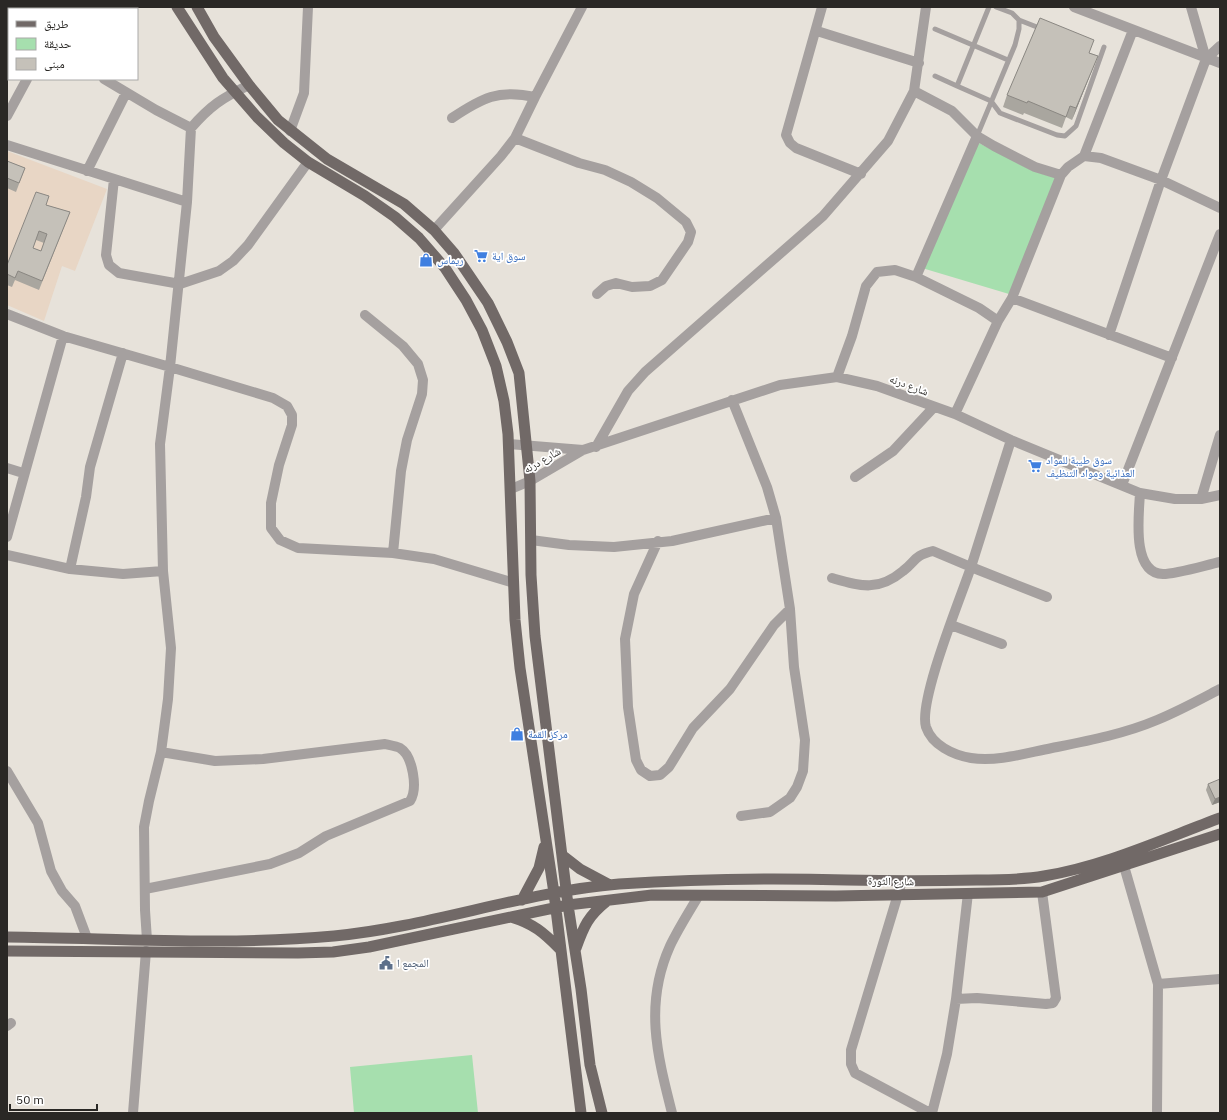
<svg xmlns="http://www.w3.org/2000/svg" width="1227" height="1120" font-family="'IBM Plex Sans','Noto Naskh Arabic',sans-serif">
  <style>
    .education { fill: #e8d6c5 }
    .green { fill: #a6dfae }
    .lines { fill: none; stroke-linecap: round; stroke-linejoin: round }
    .service { stroke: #a5a09f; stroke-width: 5 }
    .minor { stroke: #a5a09f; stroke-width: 10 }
    .primary { stroke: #716967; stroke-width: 11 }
    .wall { fill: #a9a69f; fill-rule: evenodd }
    .shaded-wall { fill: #8a8782 }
    .building { fill: #c5c1b9; stroke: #8a8782; fill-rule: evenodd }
    .labels { text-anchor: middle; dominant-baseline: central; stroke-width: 3.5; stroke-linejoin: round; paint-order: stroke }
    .shop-label { font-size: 11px; fill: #366cbe; stroke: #fff; text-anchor: start }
    .street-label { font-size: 11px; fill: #2a2825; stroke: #fff }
    .service-label { font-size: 11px; fill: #4e5e75; stroke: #fff; text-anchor: start }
  </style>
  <rect width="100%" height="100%" fill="#e7e2da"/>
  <path class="education" d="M7,151L107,189L75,271L62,266L44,321L7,305Z"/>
  <path class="green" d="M977,142L1033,171L1056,178L1009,294L922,268Z
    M472,1055L478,1113H354L350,1067Z"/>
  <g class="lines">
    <path class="service" d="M989,7L957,86L991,101L1000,113L1057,135L1065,136L1076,126L1104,47
      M1019,20L1042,29
      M935,29L1008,60
      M935,76L957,86
      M977,136L1015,45L1019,29V20L1012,13L996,7"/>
    <path class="minor" d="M822,7L786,135L790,143L796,148L861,174
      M1074,7L1220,63
      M1191,7L1206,59
      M7,26L9,27
      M817,31L919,63
      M104,79L156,110L191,128C210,106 222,98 249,85
      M914,91L952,111L977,136L994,146L1035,167L1061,175
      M7,116L27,79
      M452,118C482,98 498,89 535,97L582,7
      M290,131L304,93L308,7
      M977,136L916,277L979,308L998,321
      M515,138L579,163L605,170L631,182L657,198L686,222L691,232L688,242L662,280L650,286L632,287L616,283L606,286L597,294
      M7,145L187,202L170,367L273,398L287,406L292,415V425L279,465L271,503V528L280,540L298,548L393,553L434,559L514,583
      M1084,156L1101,158L1161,180L1220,208
      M87,171L126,93
      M114,179L106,255L109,265L119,273L180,284L219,271L233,261L248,245L308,162
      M187,202L191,128
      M434,230L501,156L515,138L535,97
      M1012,298L1172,358
      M7,314L63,336L7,537
      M365,315L403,346L418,364L423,380L422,394L407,440L401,471L393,553
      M1109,335L1161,180L1206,59L1220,46
      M63,336L170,367L160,444L163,571L171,648L168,699L161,752L149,801L144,827L145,910L147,940
      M837,377L852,336L866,286L877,272L895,270L916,277
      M732,400L767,487L776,518L790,609L794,667L805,740L803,771L797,787L790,798L770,812L741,816
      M955,414L998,321L1012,298L1061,175L1068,167L1084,156L1133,30
      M509,444L583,450
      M596,447L628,391L645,372L823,216L888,141L914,91L926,7
      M7,468L23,473
      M855,477L893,451L934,407
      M1122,485L1220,234
      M511,489L530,481L583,450L780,385L837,377L877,386L955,414L1011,440L1140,493L1175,499H1201L1220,495
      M1140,493C1139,514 1131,573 1163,574C1176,574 1206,565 1220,562
      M1201,499L1220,435
      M531,540L569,545L614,547L672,541L776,518
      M658,541L634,594L625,639L628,707L636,760L641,770L650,776L660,775L669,767L693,728L730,689L774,625L790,609
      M7,555L70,569L123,574L163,571
      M70,569L86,497L90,467L123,353
      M832,578C860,586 878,592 903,571C917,560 913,556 933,551L971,567L1011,440
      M1047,597L971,567C961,597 918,701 926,727C932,745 953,755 971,758C998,762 1026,753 1052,748C1087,741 1124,734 1157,720C1179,711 1199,700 1220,689
      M951,625L1002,644
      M7,771L38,823L51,871L62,891L75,906L87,938
      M1124,866L1158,984L1157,1113
      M902,881L851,1050V1064L855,1073L930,1113
      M145,889L270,864L299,853L326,836L410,801C418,789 413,756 400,748C396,746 389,745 385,744L263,759L215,761L161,752
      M1158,984L1220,979
      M956,999L977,998L1046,1004L1053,1003L1056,998L1042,892
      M7,1026L11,1023
      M133,1113L146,951
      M672,1113C657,1054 644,1004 670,946C678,929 689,912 699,895
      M932,1113L947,1054L956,999L968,893"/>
    <path class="primary" d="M177,7L223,78L257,117L284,143L308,162L365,196L395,217L419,238L445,268L466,300L482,330L496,366L504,401L508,434L515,620L520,668L554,893L581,1113
      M197,7L214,37L249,85L278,120L327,159L404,204L434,230L454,253L488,303L507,342L519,373L530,481L531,575L535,636L568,905L581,989L590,1065L602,1113
      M562,855L580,869L610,885
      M522,900L539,868L544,847
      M511,917C534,924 543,932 560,949
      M7,937C115,938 226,946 334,936C430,927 522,892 619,884C693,879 773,878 847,880C891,881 933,881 977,880C999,880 1022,880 1044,876C1105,866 1163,839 1220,818
      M576,948C584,926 588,916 607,901
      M7,951L298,953L333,952L369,947L568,905L652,895L836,896L1042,892L1220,834"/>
  </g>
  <path class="wall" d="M1090,53L1098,56L1093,68L1072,120L1066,117L1062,128L1024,113L1023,115L1003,107L1007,95Z
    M7,161L25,168L16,192L7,188Z
    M46,205L70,212L39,290L15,280L12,287L7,285V265ZM36,240L44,243L41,251L33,248Z
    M1208,784L1220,802L1212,805L1206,790Z"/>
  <path class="shaded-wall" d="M1098,56L1093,68L1072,120L1076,108Z
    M1220,797V802L1212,805L1215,799Z"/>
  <path class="building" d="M1040,18L1094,40L1089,53L1098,56L1076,108L1070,106L1066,117L1028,101L1027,103L1007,95Z
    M7,161L25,168L19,183L7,178Z
    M36,192L49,196L46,205L70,212L42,281L18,271L15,278L7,274V265ZM39,231L47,234L41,251L33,248Z
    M1220,779V797L1215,799L1208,784Z"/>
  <defs>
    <g id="supermarket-bare" transform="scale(1.08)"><path d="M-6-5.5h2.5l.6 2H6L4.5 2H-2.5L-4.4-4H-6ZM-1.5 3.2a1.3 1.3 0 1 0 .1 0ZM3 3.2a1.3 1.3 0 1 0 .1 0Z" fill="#3f7fe0" stroke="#fff" stroke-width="2.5" paint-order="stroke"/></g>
    <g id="shop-bare" transform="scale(1.08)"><path d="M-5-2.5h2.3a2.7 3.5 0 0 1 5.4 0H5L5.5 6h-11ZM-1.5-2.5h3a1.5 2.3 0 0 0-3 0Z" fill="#3f7fe0" stroke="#fff" stroke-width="2.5" paint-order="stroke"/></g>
    <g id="civic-bare" transform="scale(1.08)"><path d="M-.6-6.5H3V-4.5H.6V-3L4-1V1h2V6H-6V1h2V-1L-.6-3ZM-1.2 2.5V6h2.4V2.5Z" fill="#5c6f8a" stroke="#fff" stroke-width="2.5" paint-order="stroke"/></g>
  </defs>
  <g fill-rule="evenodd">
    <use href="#supermarket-bare" x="481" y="256"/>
    <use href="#shop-bare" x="426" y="260"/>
    <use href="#supermarket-bare" x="1035" y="466"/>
    <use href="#shop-bare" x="517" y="734"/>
    <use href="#civic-bare" x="386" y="963"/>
  </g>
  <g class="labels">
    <g class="shop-label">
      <text x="492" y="256">سوق اية</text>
      <text x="437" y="260">ريماس</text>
      <text x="1046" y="460">سوق طيبة للمواد<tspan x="1046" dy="13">العذائية ومواد التنظيف</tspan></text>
      <text x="528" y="734">مركز القمة</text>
    </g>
    <g class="street-label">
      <text transform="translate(909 385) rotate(20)">شارع درنه</text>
      <text transform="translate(542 460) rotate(-30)">شارع درنه</text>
      <text transform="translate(891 881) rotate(1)">شارع الثورة</text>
    </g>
    <g class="service-label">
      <text x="397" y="963">المجمع ا</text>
    </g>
  </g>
  <rect width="1227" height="1120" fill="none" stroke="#2a2825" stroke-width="16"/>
  <rect x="8" y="8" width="130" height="72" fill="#ffffff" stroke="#aaa9a8"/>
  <rect x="16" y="21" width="20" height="6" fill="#716967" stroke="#aaa9a8"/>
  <text x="44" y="28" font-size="12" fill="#2a2825">طريق</text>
  <rect x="16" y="38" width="20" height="12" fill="#a6dfae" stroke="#aaa9a8"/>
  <text x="44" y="48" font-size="12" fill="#2a2825">حديقة</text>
  <rect x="16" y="58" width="20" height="12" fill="#c5c1b9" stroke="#aaa9a8"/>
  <text x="44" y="68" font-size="12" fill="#2a2825">مبنى</text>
  <path d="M10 1104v6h87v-6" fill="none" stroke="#2a2825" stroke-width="2"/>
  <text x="16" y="1104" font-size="12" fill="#2a2825" stroke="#ffffff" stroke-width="3" paint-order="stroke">50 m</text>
</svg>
